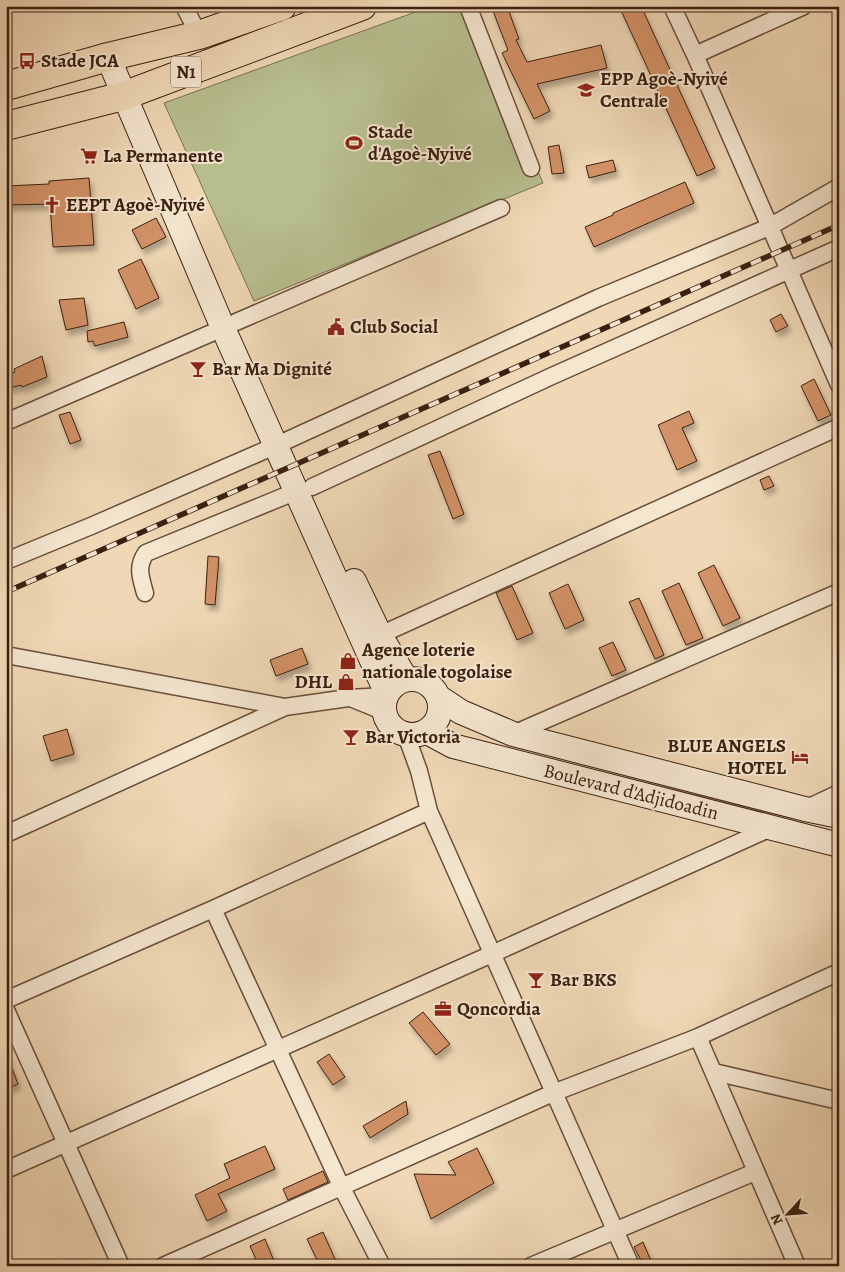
<svg xmlns="http://www.w3.org/2000/svg" width="845" height="1272" font-family="Alegreya,serif">
  <style>
    .green { fill: #b8bf8f; stroke: #7a7050 }
    .building { fill: #d29166; stroke: #3b2010; filter: url(#shadow) }
    .lines { fill: none; stroke-linecap: round; stroke-linejoin: round }
    .street-casing { stroke: #684e3a; stroke-width: 19 }
    .secondary-casing { stroke: #3b2010; stroke-width: 26 }
    .highway-casing { stroke: #3b2010; stroke-width: 30 }
    .street { stroke: #f5e6d0; stroke-width: 16 }
    .secondary { stroke: #f5e6d0; stroke-width: 24 }
    .highway { stroke: #f0d8b6; stroke-width: 28 }
    .rail-casing { stroke: #3b2010; stroke-width: 5.5 }
    .rail { stroke: #f5e6d0; stroke-width: 4; stroke-dasharray: 11; stroke-linecap: butt }
    .labels { text-anchor: middle; dominant-baseline: central; stroke-width: 4; stroke-linejoin: round; paint-order: stroke }
    .shield { fill: #f5e6d0; stroke: #735b4a; stroke-width: 1 }
    .shield-label { font-size: 18px; font-weight: bold; fill: #3b2010 }
    .poi-label { font-size: 19px; font-weight: bold; fill: #3b2010; stroke: #f5e6d0; text-anchor: start }
    .street-label { font-size: 19px; fill: #3b2010; stroke: #f5e6d0 }
  </style>
  <defs>
    <filter id="shadow"><feDropShadow dx="3" dy="5.5" stdDeviation="2.5" flood-color="#0004"/></filter>
  </defs>
  <rect width="100%" height="100%" fill="#f0d8b6"/>
  <filter id="stains"><feTurbulence type="fractalNoise" baseFrequency=".004" numOctaves="4"/><feColorMatrix values="0 0 0 0 .2 0 0 0 0 .09 0 0 0 0 .02 0 0 0 .5 -.17"/></filter>
  <radialGradient id="worn" r=".72"><stop offset=".6" stop-color="#630" stop-opacity="0"/><stop offset="1" stop-color="#630" stop-opacity=".3"/></radialGradient>
  <path class="green" d="M432,6H468L543,183L254,301L164,103Z"/>
  <path class="building" d="M507,6L519,39L516,40L527,62L601,45L607,68L537,84L550,111L534,119L502,53L508,50L493,11Z
    M619,6H641L715,168L697,176Z
    M559,145L564,173L552,174L548,147Z
    M613,160L616,171L589,178L586,166Z
    M89,178L94,245L53,247L50,204L6,205V186L49,184V181Z
    M685,182L694,203L594,247L585,227L613,215V213Z
    M156,218L166,237L142,249L132,230Z
    M141,259L159,298L136,309L118,270Z
    M84,298L88,325L66,330L59,300Z
    M781,314L788,326L776,332L770,320Z
    M124,322L128,337L95,346L93,341L88,342L87,331Z
    M42,356L47,377L22,387L21,385L6,389V375L15,372L14,369Z
    M814,379L831,415L818,421L801,386Z
    M689,411L694,423L682,428L697,461L677,470L658,425Z
    M70,412L81,440L70,444L59,415Z
    M440,451L464,514L453,519L428,455Z
    M769,476L774,486L764,490L760,480Z
    M208,556L219,557L215,605L205,604Z
    M714,565L740,618L723,626L698,573Z
    M679,583L703,638L686,645L662,591Z
    M568,584L584,620L565,629L549,593Z
    M512,586L533,633L517,640L496,593Z
    M639,598L664,655L655,659L629,602Z
    M613,642L626,670L612,676L599,648Z
    M302,648L308,664L276,676L270,660Z
    M67,729L74,754L51,761L43,736Z
    M423,1012L450,1044L436,1055L409,1023Z
    M329,1054L345,1077L333,1085L317,1062Z
    M7,1055L18,1084L6,1089V1056Z
    M406,1101L408,1114L370,1138L363,1126Z
    M265,1146L275,1169L218,1194L227,1211L207,1221L195,1195L230,1178L224,1164Z
    M477,1148L494,1183L431,1219L414,1174L456,1175L448,1162Z
    M323,1171L328,1182L288,1200L283,1189Z
    M323,1232L338,1266H320L307,1239Z
    M265,1239L276,1266H259L250,1246Z
    M643,1242L653,1266H644L634,1247Z"/>
  <g class="lines">
    <g class="street-casing">
      <path id="street" d="M184,6L199,35
        M468,6L531,168
        M672,6L695,55L839,385
        M695,55L804,6
        M236,322L501,208
        M6,422L223,328
        M312,487L552,376L839,248
        M6,561L91,526L277,445L598,298L769,227L839,187
        M145,593C141,578 136,567 146,553L297,491
        M380,635L839,427
        M6,655L285,707L348,698L386,696
        M353,699L385,712
        M513,734L839,592
        M406,735L419,771L429,811L631,1266
        M805,809L839,793
        M6,834L285,707
        M213,909L342,1188L382,1266
        M6,1000L213,909L429,811
        M6,1010L121,1266
        M698,1037L797,1266
        M714,1072L839,1101
        M6,1170L492,954L773,827
        M163,1266L553,1093L698,1037L839,972
        M531,1266L755,1172"/>
    </g>
    <g class="secondary-casing">
      <path id="secondary" d="M108,57L223,328L387,694
        M354,581L380,635L406,679
        M384 707a28 28 0 1 1 56 0a28 28 0 1 1-56 0Z
        M440,698L461,712L513,734L805,809L839,816
        M427,732L453,746L839,845"/>
    </g>
    <g class="highway-casing">
      <path id="highway" d="M6,86L108,57L199,35L282,6
        M6,126L123,96L362,6"/>
    </g>
    <use href="#street" class="street"/>
    <use href="#secondary" class="secondary"/>
    <use href="#highway" class="highway"/>
    <g class="rail-casing">
      <path id="rail" d="M6,592L839,225"/>
    </g>
    <use href="#rail" class="rail"/>
  </g>
  <defs>
    <g id="bus-bare" transform="scale(1.35)"><path d="M-5-6H5V4H4V6H2V4H-2V6H-4V4H-5ZM-3.5-4V0h7V-4ZM-3.5 1.2v1.5H-2V1.2ZM2 1.2v1.5H3.5V1.2Z" fill="#8f2418" stroke="#f5e6d0" stroke-width="2.5" paint-order="stroke"/></g>
    <g id="school-bare" transform="scale(1.35)"><path d="M0-5L7-2L0 1L-7-2ZM-4 1L0 2.5L4 1V4Q0 6-4 4Z" fill="#8f2418" stroke="#f5e6d0" stroke-width="2.5" paint-order="stroke"/></g>
    <g id="stadium-bare" transform="scale(1.35)"><path d="M0-5a6.5 5 0 1 0 0 10a6.5 5 0 1 0 0-10ZM-3.5-1.8h7v3.6h-7Z" fill="#8f2418" stroke="#f5e6d0" stroke-width="2.5" paint-order="stroke"/></g>
    <g id="supermarket-bare" transform="scale(1.35)"><path d="M-6-5.5h2.5l.6 2H6L4.5 2H-2.5L-4.4-4H-6ZM-1.5 3.2a1.3 1.3 0 1 0 .1 0ZM3 3.2a1.3 1.3 0 1 0 .1 0Z" fill="#8f2418" stroke="#f5e6d0" stroke-width="2.5" paint-order="stroke"/></g>
    <g id="church-bare" transform="scale(1.35)"><path d="M-1.2-6h2.4v3.5h3.3v2.4h-3.3V6h-2.4V-.1h-3.3v-2.4h3.3Z" fill="#8f2418" stroke="#f5e6d0" stroke-width="2.5" paint-order="stroke"/></g>
    <g id="civic-bare" transform="scale(1.35)"><path d="M-.6-6.5H3V-4.5H.6V-3L4-1V1h2V6H-6V1h2V-1L-.6-3ZM-1.2 2.5V6h2.4V2.5Z" fill="#8f2418" stroke="#f5e6d0" stroke-width="2.5" paint-order="stroke"/></g>
    <g id="bar-bare" transform="scale(1.35)"><path d="M-6-5H6L.8 .8V4.5H3.5V6h-7V4.5H-.8V.8Z" fill="#8f2418" stroke="#f5e6d0" stroke-width="2.5" paint-order="stroke"/></g>
    <g id="shop-bare" transform="scale(1.35)"><path d="M-5-2.5h2.3a2.7 3.5 0 0 1 5.4 0H5L5.5 6h-11ZM-1.5-2.5h3a1.5 2.3 0 0 0-3 0Z" fill="#8f2418" stroke="#f5e6d0" stroke-width="2.5" paint-order="stroke"/></g>
    <g id="hotel-bare" transform="scale(1.35)"><path d="M-6-4.5h1.5V1H6V5H4.5V3h-9V5H-6ZM-4 0a1.8 1.8 0 1 1 3.6 0ZM.5 0V-2.5h3Q6-2.5 6 0Z" fill="#8f2418" stroke="#f5e6d0" stroke-width="2.5" paint-order="stroke"/></g>
    <g id="office-bare" transform="scale(1.35)"><path d="M-6-3h4V-5.5h4V-3h4V5H-6ZM-1-4.5V-3h2v-1.5ZM-6 0V1H6V0Z" fill="#8f2418" stroke="#f5e6d0" stroke-width="2.5" paint-order="stroke"/></g>
  </defs>
  <g fill-rule="evenodd">
    <use href="#bus-bare" x="27" y="61"/>
    <use href="#school-bare" x="586" y="90"/>
    <use href="#stadium-bare" x="354" y="143"/>
    <use href="#supermarket-bare" x="89" y="156"/>
    <use href="#church-bare" x="52" y="205"/>
    <use href="#civic-bare" x="336" y="327"/>
    <use href="#bar-bare" x="198" y="369"/>
    <use href="#shop-bare" x="348" y="661"/>
    <use href="#shop-bare" x="346" y="682"/>
    <use href="#bar-bare" x="351" y="737"/>
    <use href="#hotel-bare" x="800" y="757"/>
    <use href="#bar-bare" x="536" y="980"/>
    <use href="#office-bare" x="443" y="1009"/>
  </g>
  <g class="labels">
    <rect class="shield" x="171" y="56.5" width="30" height="31" rx="4"/>
    <g class="shield-label">
      <text x="186" y="72">N1</text>
    </g>
    <g class="poi-label">
      <text x="41" y="61">Stade JCA</text>
      <text x="600" y="79">EPP Agoè-Nyivé<tspan x="600" dy="22">Centrale</tspan></text>
      <text x="368" y="132">Stade<tspan x="368" dy="22">d'Agoè-Nyivé</tspan></text>
      <text x="103" y="156">La Permanente</text>
      <text x="66" y="205">EEPT Agoè-Nyivé</text>
      <text x="350" y="327">Club Social</text>
      <text x="212" y="369">Bar Ma Dignité</text>
      <text x="362" y="650">Agence loterie<tspan x="362" dy="22">nationale togolaise</tspan></text>
      <text x="332" y="682" text-anchor="end">DHL</text>
      <text x="365" y="737">Bar Victoria</text>
      <text x="786" y="746" text-anchor="end">BLUE ANGELS<tspan x="786" dy="22">HOTEL</tspan></text>
      <text x="550" y="980">Bar BKS</text>
      <text x="457" y="1009">Qoncordia</text>
    </g>
    <g class="street-label">
      <text transform="translate(631 792) rotate(14)">Boulevard d'Adjidoadin</text>
    </g>
  </g>
  <rect width="845" height="1272" fill="none" stroke="#f0d8b6" stroke-width="25"/>
  <rect x="8" y="8" width="830" height="1257" fill="none" stroke="#3b2010" stroke-width="2.5"/>
  <rect x="12" y="12" width="820" height="1247" fill="none" stroke="#3b2010"/>
  <g transform="translate(788 1214) rotate(244)" stroke="#f5e6d0" stroke-width="4" paint-order="stroke">
  <path d="M0-4L9 19L0 12L-9 19Z" fill="#3b2010"/>
  <text y="-8" font-size="14" font-weight="bold" text-anchor="middle" fill="#3b2010">N</text>
  </g>
  <rect width="100%" height="100%" filter="url(#stains)"/>
  <rect width="100%" height="100%" fill="url(#worn)"/>
</svg>
